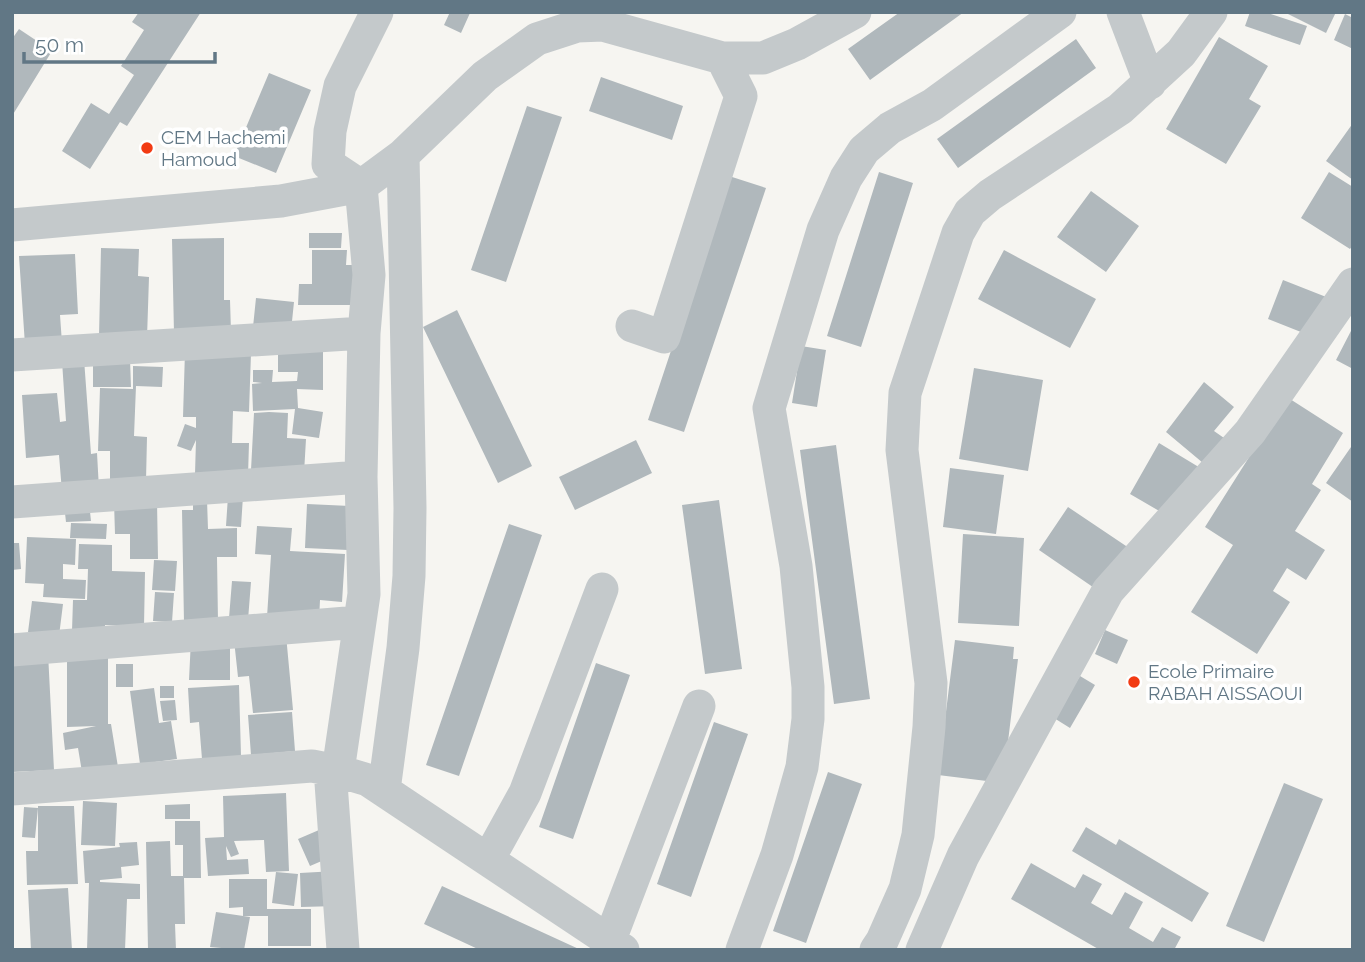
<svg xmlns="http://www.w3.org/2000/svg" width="1365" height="962" font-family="Raleway,sans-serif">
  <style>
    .building { fill: #b0b8bc }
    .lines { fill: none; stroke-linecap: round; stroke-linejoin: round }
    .minor { stroke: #c4c9cb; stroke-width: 33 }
    .poi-dot { fill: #f23b14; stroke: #fff; stroke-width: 2.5 }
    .labels { text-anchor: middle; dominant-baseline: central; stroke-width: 7; stroke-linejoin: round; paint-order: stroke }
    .poi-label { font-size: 19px; fill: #617785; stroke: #fff; text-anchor: start }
  </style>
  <rect width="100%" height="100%" fill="#f6f5f1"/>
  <path class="building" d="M139,12H201L127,126L120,122L90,169L62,151L91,103L109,114L134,75L121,66L144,30L132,22Z
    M450,12L470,13L461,33L444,25Z
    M900,12H964L870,80L848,49Z
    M1250,12H1265L1307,26L1300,45L1245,26Z
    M1284,12H1336L1326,33Z
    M1345,14L1353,18V49L1334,40Z
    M19,29L52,51L12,116V39Z
    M1219,37L1268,66L1249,99L1261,106L1226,164L1166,129Z
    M1076,39L1096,68L958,168L937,139Z
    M269,73L311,90L276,173L234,156Z
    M601,77L683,106L672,140L589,111Z
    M527,106L562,117L506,282L471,270Z
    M1353,123V180L1326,161Z
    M879,172L913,183L861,347L827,336Z
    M1329,172L1353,187V245L1350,249L1301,218Z
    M729,176L766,188L684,432L648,420Z
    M1091,191L1139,226L1106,272L1057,237Z
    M309,233H342L341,248H309Z
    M224,238V300H230L231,332L174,333L172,239Z
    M101,248L139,249L138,276L149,277L147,338L99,337Z
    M312,250H347L346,265H354V305H298L299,284H312Z
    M1004,250L1096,299L1070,348L978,299Z
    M75,254L78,314L60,315L62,343L25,345L19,256Z
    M1283,280L1344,304L1311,336L1268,319Z
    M256,298L294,302L291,331L253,327Z
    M457,310L532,466L498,483L423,327Z
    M1353,327V369L1336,360Z
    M278,345L323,346V390L297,389L298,408L323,412L319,438L292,434L295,409L253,411L252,384L262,383L253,382V370H273L272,382L297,381L298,372H278Z
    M801,346L826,350L817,407L792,403Z
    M185,351L251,353L249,412L233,411L232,443H249L248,476L195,474L196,440L191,451L177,446L185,424L196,428V417H183Z
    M84,359L91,454L97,453L99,489L62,492L59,455L26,458L22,395L57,393L60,422L66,421L62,361Z
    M93,359H130L131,387H93Z
    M133,366L163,367L162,387L136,386L134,436L147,437L146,481L110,480V451H98L100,388L133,389Z
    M974,368L1043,380L1028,471L959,459Z
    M1204,382L1234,407L1214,431L1224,438L1203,463L1166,432Z
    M1290,399L1343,433L1312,484L1321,490L1295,531L1325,550L1306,580L1287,568L1273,591L1290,602L1257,654L1191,612L1233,545L1205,527L1258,443Z
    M269,412L288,413L287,438L306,439L304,473L251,470L254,413Z
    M636,440L652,473L575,510L559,477Z
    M1159,443L1202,469L1173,519L1130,494Z
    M836,445L870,699L834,704L800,450Z
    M1351,447L1353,449V502L1326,483Z
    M950,468L1004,475L996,534L943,527Z
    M228,496H243L241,527L226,526Z
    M193,500H207L208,529L237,528V557H217L218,622L184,623L182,510H193Z
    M719,500L742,669L705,674L682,505Z
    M157,501L158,559H130V534H115L114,502Z
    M89,502L91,521L66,522L64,504Z
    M307,504L350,506L348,550L305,548Z
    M1068,507L1132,550L1103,594L1039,550Z
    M71,523L107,524L106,539L70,538Z
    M509,524L542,535L459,776L426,765Z
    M257,526L292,528L290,551L345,554L342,602L320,600L319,620L267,617L271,555L255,554Z
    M963,534L1024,538L1019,626L958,623Z
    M27,537L76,539L75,565L63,564V579L86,580L85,599L43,597L44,584L25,583Z
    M12,543H19L21,569L12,570Z
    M79,544L112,545V571L145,572L144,626L105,625V631H72L73,600H87L88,569H78Z
    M154,560L177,561L175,591L152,590Z
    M232,581L251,582L248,620L229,618Z
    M155,592L174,593L172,622L153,621Z
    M32,601L63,604L59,636L28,632Z
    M1105,630L1128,640L1117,664L1095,654Z
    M286,635L293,710L253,713L249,676L238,677L234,640Z
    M191,639H230V680H189Z
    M955,640L1014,647L1013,659H1018L1003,783L938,775Z
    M108,647V724H111L118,767L82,772L78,748L65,750L63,733L96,726L67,727V648Z
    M48,653L54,770L12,772V655Z
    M596,663L630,675L573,839L539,827Z
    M116,664H133V687H116Z
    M1080,676L1095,685L1070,728L1054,718Z
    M239,685L241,756L202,759L199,722L190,723L188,688Z
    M160,686H174V698H160Z
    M154,688L159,723L171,721L177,759L140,764L130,691Z
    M175,700L177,720L163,721L160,701Z
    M292,712L295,751L251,755L248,715Z
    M714,722L748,734L691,897L657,884Z
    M828,772L862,784L806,943L773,931Z
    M1284,783L1323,799L1264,942L1226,926Z
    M286,793L289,871L266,872L264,840L234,841L239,854L231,857L226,846L227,860L248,859L249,874L208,876L205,838L224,837L223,796Z
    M83,801L117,803L115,846L81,845Z
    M190,804V819H165V805Z
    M38,806H74L78,884L27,885L26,851H38Z
    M24,807L38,808L35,838L22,837Z
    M175,821H200L201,878H184L185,924H175L176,950H148L146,842L170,841L171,876H183V845H175Z
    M1086,827L1116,845L1119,839L1209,893L1192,922L1072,851Z
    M319,830L331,857L310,866L298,839Z
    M137,842L139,865L121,867L122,878L100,880V882L140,884V899H127L125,950H87L89,883H85L83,851L120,847L119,843Z
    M1031,863L1075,888L1083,874L1102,884L1091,903L1112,915L1125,892L1143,902L1129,928L1153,942L1162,927L1181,937L1174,950H1100L1011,899Z
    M336,871L337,906L301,907L300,873Z
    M276,872L298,874L294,906L272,903Z
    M229,879H267V909H311V946H268V916H243V907L229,908Z
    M442,886L581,950H480L424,924Z
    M68,888L72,950H31L28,890Z
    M216,912L250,917L244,950L210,947Z"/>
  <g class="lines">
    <path class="minor" d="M1123,12L1150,83
      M12,225L281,201L361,186L403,155L485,76L537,39L577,26L603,25L722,58H763L797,44L855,12
      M632,326L664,337L741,96L722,58
      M12,355L364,333
      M12,502L361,477
      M12,650L359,622
      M330,769L343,950
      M338,771L364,594L361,477L364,333L369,275L361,186L328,164L330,131L340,86L377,12
      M12,789L312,766L338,771L368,780L623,950
      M384,790L403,648L409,576L410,508L403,155
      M488,860L525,793L602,589
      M606,950L699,706
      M742,950L777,855L802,767L808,719V687L796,566L769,408L823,230L846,178L864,150L890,128L932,105L1060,12
      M876,950L882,941L905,889L918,835L929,727L931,683L902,450L905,393L958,233L970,212L990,195L1120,109L1181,53L1211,12
      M922,950L963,856L1108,591L1250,432L1353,284"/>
  </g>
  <g class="poi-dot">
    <circle cx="147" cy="148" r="7"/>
    <circle cx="1134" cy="682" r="7"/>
  </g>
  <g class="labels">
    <g class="poi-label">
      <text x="161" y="137">CEM Hachemi<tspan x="161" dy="22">Hamoud</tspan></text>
      <text x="1148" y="671">Ecole Primaire<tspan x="1148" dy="22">RABAH AISSAOUI</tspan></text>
    </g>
  </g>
  <rect width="1365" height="962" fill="none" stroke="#617785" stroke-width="28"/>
  <path d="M24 52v10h191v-10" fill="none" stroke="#617785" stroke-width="3.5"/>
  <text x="35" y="52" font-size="21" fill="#617785" stroke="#ffffff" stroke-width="5" paint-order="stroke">50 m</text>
</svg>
